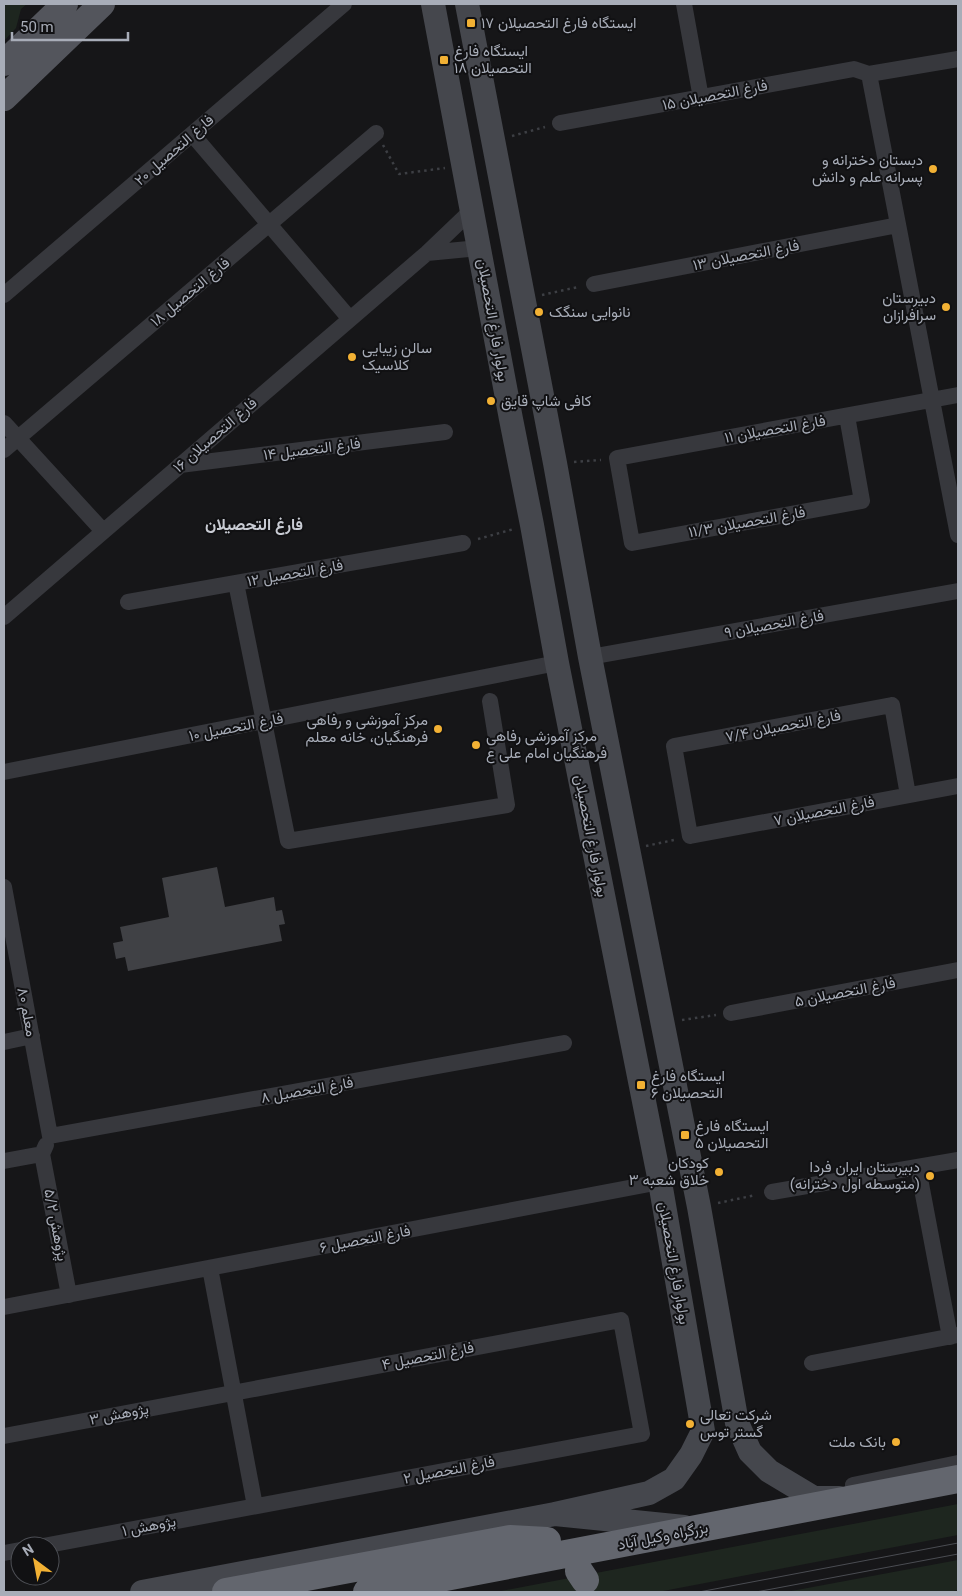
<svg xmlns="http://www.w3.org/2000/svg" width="962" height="1596" font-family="Roboto,Vazirmatn,sans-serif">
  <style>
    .green { fill: #1e261f }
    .building { fill: #404145 }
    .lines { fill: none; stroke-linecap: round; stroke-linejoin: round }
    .path { stroke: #3d3f44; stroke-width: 2.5; stroke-dasharray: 2.5 4; stroke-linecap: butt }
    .street { stroke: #37383d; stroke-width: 16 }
    .secondary { stroke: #45474d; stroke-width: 24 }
    .primary { stroke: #53555c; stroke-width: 26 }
    .highway { stroke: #63666e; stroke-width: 28 }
    .tram { stroke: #4a4c52; stroke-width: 1 }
    .poi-dot { fill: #f2b134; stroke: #111113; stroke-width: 2 }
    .labels { text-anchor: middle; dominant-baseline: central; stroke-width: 4; stroke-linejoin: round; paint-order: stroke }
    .poi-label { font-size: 15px; fill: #a8adb8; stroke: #111113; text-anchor: start }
    .street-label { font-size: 15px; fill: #a8adb8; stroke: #111113 }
    .neighbourhood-label { font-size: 16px; font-weight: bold; fill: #c9ccd4; stroke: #111113 }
  </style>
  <rect width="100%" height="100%" fill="#161618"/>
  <path class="green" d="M4,4H27L21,9L16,28L4,41Z
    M958,1504V1535L658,1592H496Z
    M958,1560V1590L949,1592H786Z"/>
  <path class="building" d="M217,867L225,907L274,897L276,911L282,910L285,924L279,925L282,941L128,971L125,957L116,959L113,943L123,941L120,927L169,917L162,878Z"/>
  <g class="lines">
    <path class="path" d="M512,136L545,127
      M383,145L399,174L445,168
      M542,295L578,287
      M574,462L601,460
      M478,539L514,529
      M646,846L674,840
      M682,1020L716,1015
      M718,1203L756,1195"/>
    <path class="street" d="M684,4L701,98
      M869,74L958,535
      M560,123L854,69L869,74L958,59
      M192,134L350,319
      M427,253L479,248
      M594,284L898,225
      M4,295L344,4
      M847,416L862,501L632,543L617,458L958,395
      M4,423L103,531
      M4,450L376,133
      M180,465L445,432
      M236,583L288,841L507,805L490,701
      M128,602L463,543
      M4,617L427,253L472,210
      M590,657L958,591
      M4,772L557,663
      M908,795L892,705L674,746L690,836L958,786
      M4,887L50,1136
      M731,1013L958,970
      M4,1042L32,1036
      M50,1136L564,1043
      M42,1154L69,1295
      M4,1161L42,1154L46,1145
      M918,1168L950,1337
      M772,1192L958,1160
      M210,1268L255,1506
      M4,1307L660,1182
      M812,1363L958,1335
      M4,1436L621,1320L642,1434L43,1546
      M853,1485L958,1463
      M4,1553L20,1550"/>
    <path class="secondary" d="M433,4L511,419L532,525L557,663L660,1182L703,1431L691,1455L674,1479L649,1493L555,1514
      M467,4L555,463L590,657L699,1207L737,1423L750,1452L769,1471L814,1498H839
      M142,1592L555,1514L684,1527"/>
    <path class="primary" d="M4,63L65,4
      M4,98L102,4"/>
    <path class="highway" d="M579,1571L585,1580
      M226,1592L510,1539L547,1541
      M367,1592L958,1479"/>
    <path class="tram" d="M699,1592L958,1543
      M756,1592L958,1554"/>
  </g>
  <g class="poi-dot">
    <rect x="466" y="18" width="10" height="10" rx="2.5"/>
    <rect x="439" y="55" width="10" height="10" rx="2.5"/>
    <circle cx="933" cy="169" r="5"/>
    <circle cx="946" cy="307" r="5"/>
    <circle cx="539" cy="312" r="5"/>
    <circle cx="352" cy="357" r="5"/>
    <circle cx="491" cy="401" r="5"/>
    <circle cx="438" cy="729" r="5"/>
    <circle cx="476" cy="745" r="5"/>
    <rect x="636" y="1080" width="10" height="10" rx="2.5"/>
    <rect x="680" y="1130" width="10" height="10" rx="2.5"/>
    <circle cx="719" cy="1172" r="5"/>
    <circle cx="930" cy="1176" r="5"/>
    <circle cx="690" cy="1424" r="5"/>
    <circle cx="896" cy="1442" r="5"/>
  </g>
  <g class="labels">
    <g class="poi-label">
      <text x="481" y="23">ایستگاه فارغ التحصیلان ۱۷</text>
      <text x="454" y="51">ایستگاه فارغ<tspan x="454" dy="17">التحصیلان ۱۸</tspan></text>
      <text x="923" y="160" text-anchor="end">دبستان دخترانه و<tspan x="923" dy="17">پسرانه علم و دانش</tspan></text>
      <text x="936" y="298" text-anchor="end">دبیرستان<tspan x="936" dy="17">سرافرازان</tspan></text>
      <text x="549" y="312">نانوایی سنگک</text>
      <text x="362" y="348">سالن زیبایی<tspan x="362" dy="17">کلاسیک</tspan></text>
      <text x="501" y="401">کافی شاپ قایق</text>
      <text x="428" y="720" text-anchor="end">مرکز آموزشی و رفاهی<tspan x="428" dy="17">فرهنگیان، خانه معلم</tspan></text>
      <text x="486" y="736">مرکز آموزشی رفاهی<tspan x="486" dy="17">فرهنگیان امام علی ع</tspan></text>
      <text x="651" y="1076">ایستگاه فارغ<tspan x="651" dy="17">التحصیلان ۶</tspan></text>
      <text x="695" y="1126">ایستگاه فارغ<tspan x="695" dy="17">التحصیلان ۵</tspan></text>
      <text x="709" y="1163" text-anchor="end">کودکان<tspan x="709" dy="17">خلاق شعبه ۳</tspan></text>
      <text x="920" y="1167" text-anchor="end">دبیرستان ایران فردا<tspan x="920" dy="17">(متوسطه اول دخترانه)</tspan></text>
      <text x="700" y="1415">شرکت تعالی<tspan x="700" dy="17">گستر توس</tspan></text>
      <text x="886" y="1442" text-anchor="end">بانک ملت</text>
    </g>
    <g class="street-label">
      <text transform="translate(715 95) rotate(-11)">فارغ التحصیلان ۱۵</text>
      <text transform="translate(174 150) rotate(-41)">فارغ التحصیل ۲۰</text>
      <text transform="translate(746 255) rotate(-11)">فارغ التحصیلان ۱۳</text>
      <text transform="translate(190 292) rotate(-40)">فارغ التحصیل ۱۸</text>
      <text transform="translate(493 320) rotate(80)">بولوار فارغ التحصیلان</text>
      <text transform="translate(775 429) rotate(-10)">فارغ التحصیلان ۱۱</text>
      <text transform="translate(215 435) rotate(-41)">فارغ التحصیلان ۱۶</text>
      <text transform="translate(312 449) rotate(-7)">فارغ التحصیل ۱۴</text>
      <text transform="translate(747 522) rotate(-10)">فارغ التحصیلان ۱۱/۳</text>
      <text transform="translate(295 573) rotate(-10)">فارغ التحصیل ۱۲</text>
      <text transform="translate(774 624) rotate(-10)">فارغ التحصیلان ۹</text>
      <text transform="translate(783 726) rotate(-11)">فارغ التحصیلان ۷/۴</text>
      <text transform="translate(236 727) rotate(-11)">فارغ التحصیل ۱۰</text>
      <text transform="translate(824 811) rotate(-11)">فارغ التحصیلان ۷</text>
      <text transform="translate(591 836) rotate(79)">بولوار فارغ التحصیلان</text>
      <text transform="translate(845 992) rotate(-11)">فارغ التحصیلان ۵</text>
      <text transform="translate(27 1012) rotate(79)">معلم ۸۰</text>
      <text transform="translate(307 1090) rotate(-10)">فارغ التحصیل ۸</text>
      <text transform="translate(56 1225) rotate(79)">پژوهش ۵/۲</text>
      <text transform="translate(365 1239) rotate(-11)">فارغ التحصیل ۶</text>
      <text transform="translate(674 1263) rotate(80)">بولوار فارغ التحصیلان</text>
      <text transform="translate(428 1356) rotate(-11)">فارغ التحصیل ۴</text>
      <text transform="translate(119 1414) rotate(-11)">پژوهش ۳</text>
      <text transform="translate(449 1470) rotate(-11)">فارغ التحصیل ۲</text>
      <text transform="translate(149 1526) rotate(-11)">پژوهش ۱</text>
      <text transform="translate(663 1536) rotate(-11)">بزرگراه وکیل آباد</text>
    </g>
    <g class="neighbourhood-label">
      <text x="254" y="524">فارغ التحصیلان</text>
    </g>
  </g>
  <rect width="962" height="1596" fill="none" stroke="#a8adb8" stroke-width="10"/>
  <g transform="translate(35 1561) rotate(328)"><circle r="24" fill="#111113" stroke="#4d4f55"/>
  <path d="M0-4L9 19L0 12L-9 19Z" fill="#f2b134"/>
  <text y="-8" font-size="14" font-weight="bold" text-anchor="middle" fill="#a8adb8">N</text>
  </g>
  <path d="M12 32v8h116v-8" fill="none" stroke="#a8adb8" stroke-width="2.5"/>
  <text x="20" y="32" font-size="15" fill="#a8adb8" stroke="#111113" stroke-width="4" paint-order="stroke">50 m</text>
</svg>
